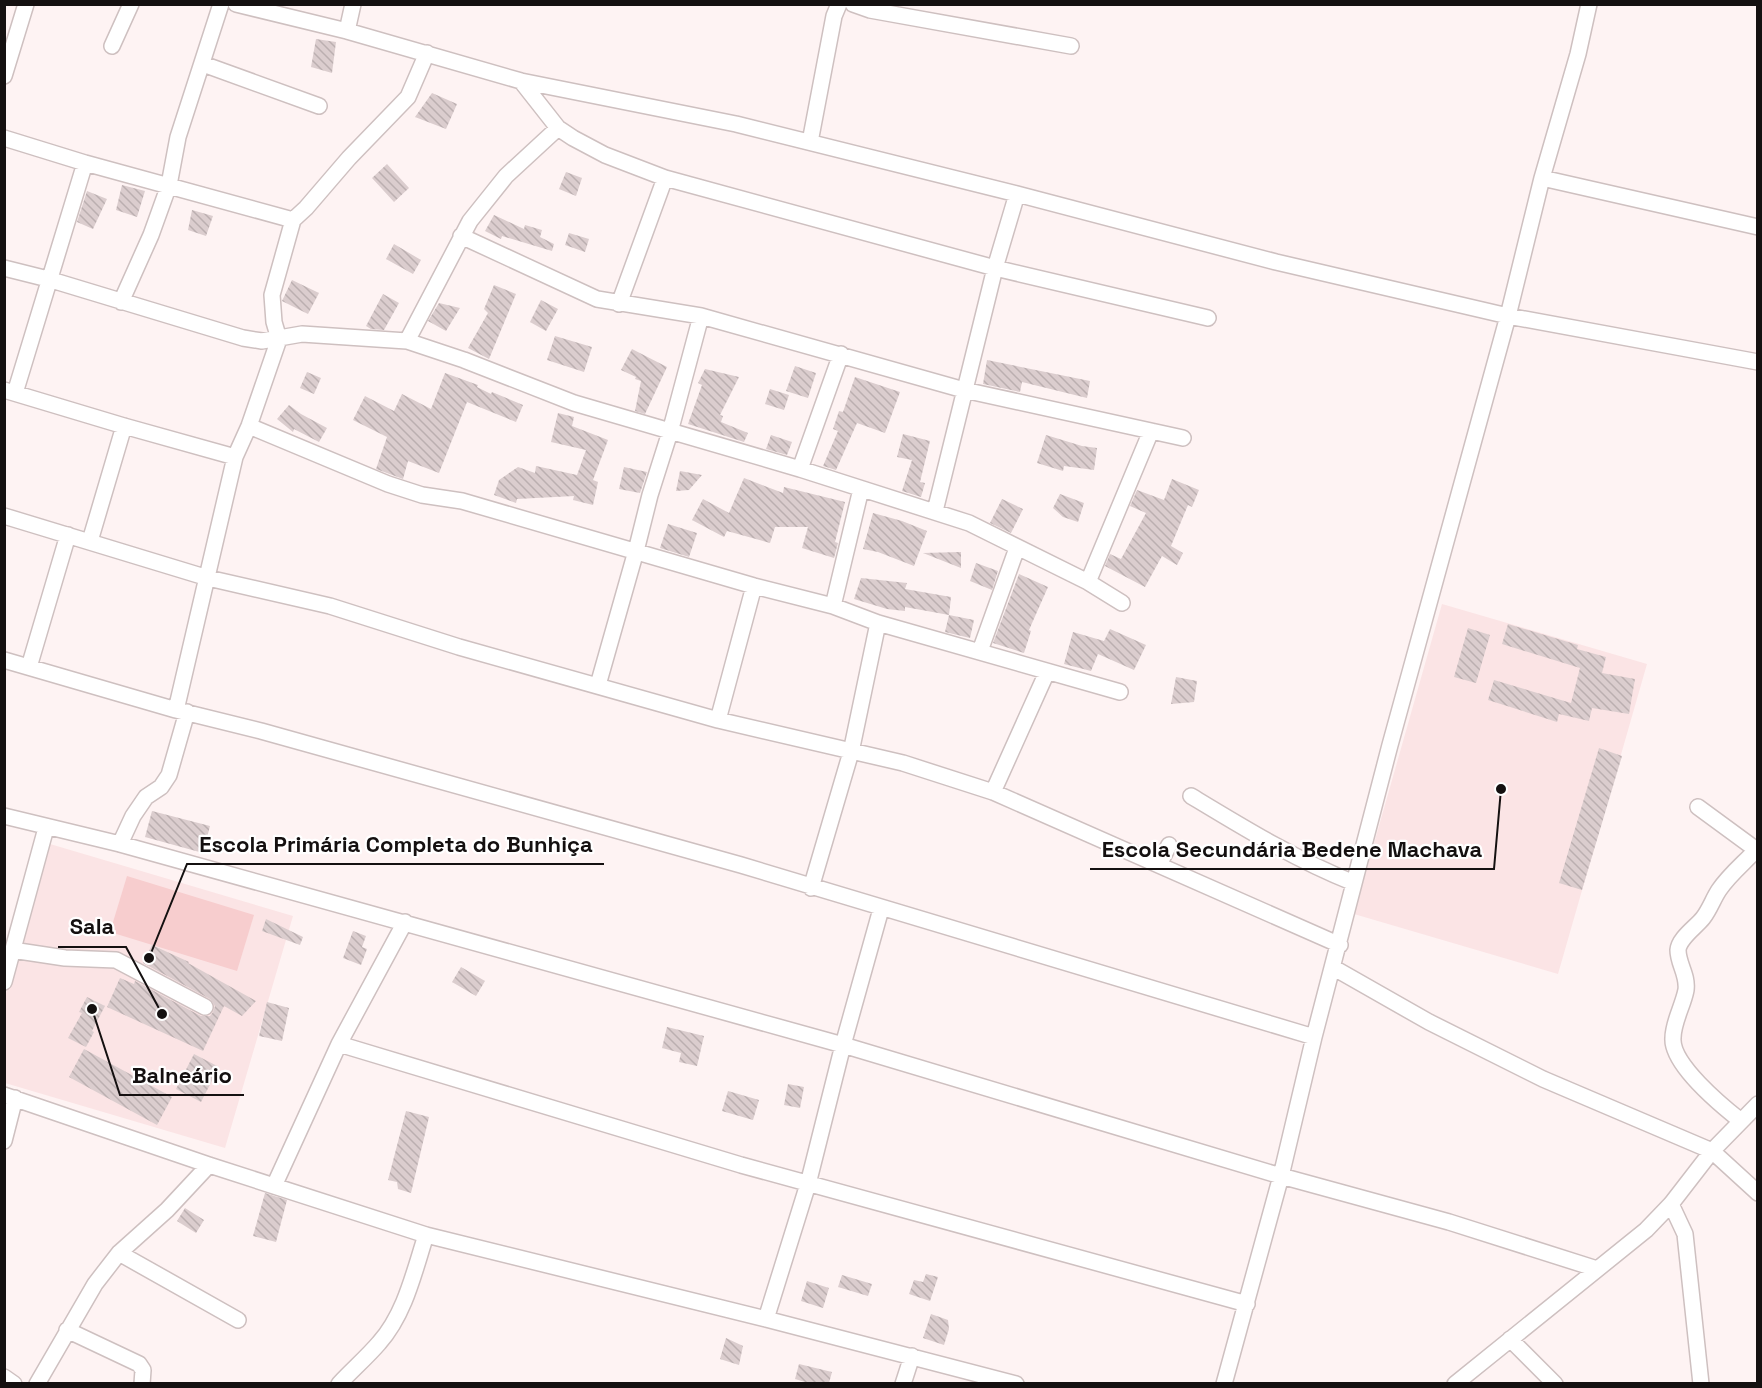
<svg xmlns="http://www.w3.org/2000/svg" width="1762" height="1388" font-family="'Space Grotesk',sans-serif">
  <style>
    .built { fill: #fbe4e5 }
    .pitch { fill: #f7cdce }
    .building { fill: url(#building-back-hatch) }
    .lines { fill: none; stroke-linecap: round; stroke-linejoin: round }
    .minor-casing { stroke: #cec0c0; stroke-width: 18 }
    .minor { stroke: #fff; stroke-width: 15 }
    .leader { fill: none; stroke: #141010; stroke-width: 2 }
    .callout-dot { fill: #141010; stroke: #fff; stroke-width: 2 }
    .callout-label { font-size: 22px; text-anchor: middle; font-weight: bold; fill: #141010; stroke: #fff; stroke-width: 4.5; stroke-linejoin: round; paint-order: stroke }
  </style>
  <defs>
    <pattern id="building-back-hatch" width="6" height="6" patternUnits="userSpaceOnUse" patternTransform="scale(1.5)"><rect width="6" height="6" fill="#dbcdce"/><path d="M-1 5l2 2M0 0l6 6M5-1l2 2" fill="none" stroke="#bbafb0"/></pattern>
  </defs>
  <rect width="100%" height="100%" fill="#fef3f3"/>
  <path class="built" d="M1442,604L1647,664L1558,974L1354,914Z
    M50,844L293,916L225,1148L5,1083L4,1000Z"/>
  <path class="pitch" d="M127,876L254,915L237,971L110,932Z"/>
  <path class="building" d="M316,39L336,42L332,73L311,67Z
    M432,93L457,104L446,129L415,117Z
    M387,164L409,188L394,202L372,178Z
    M566,172L582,178L576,196L559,189Z
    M122,185L145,191L137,217L116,210Z
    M87,191L107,199L93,229L77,222Z
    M192,210L213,216L206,236L188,230Z
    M494,215L524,229L525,225L542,230L540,237L554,244L552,251L502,236L501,239L485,231Z
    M569,233L589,239L585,252L565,245Z
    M394,244L421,260L413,274L386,259Z
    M292,280L319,293L308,314L282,301Z
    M494,285L516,294L489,359L468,348L488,313L484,309Z
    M383,294L399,303L384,330L371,329L366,326Z
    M541,300L558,309L546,331L530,322Z
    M439,303L460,308L446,331L428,321Z
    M555,336L592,347L584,372L547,360Z
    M632,349L667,367L645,414L635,411L641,381L635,379L636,377L621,370Z
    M987,360L1090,381L1087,398L1022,382L1020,392L983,384Z
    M795,366L816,373L808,398L786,391Z
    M705,369L739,377L720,415L723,416L721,422L748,433L744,442L688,424L702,385L698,383Z
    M307,372L321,378L314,394L300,388Z
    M445,373L478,385L477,387L491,394L492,392L523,405L516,422L467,402L439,473L408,461L403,479L376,469L387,437L353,420L365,396L394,411L402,394L431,409Z
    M855,377L900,392L885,433L857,423L836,470L823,466L838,431L833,429L839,411L843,412Z
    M770,389L789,395L784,410L765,404Z
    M289,405L301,414L327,428L319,442L294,429L293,432L277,419Z
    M558,413L574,417L572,426L608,440L593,480L598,482L593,505L573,500L574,496L517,499L516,503L494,495L499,480L518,467L535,473L536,466L577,475L586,450L551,442Z
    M903,434L930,441L920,482L925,483L921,497L902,491L912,460L897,457Z
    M771,435L792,442L787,455L766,449Z
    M1046,435L1082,446L1097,448L1094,470L1064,466L1063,471L1037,463Z
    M624,467L647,472L640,493L619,489Z
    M680,471L702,475L689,490L676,491Z
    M744,478L783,493L784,487L845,502L835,542L838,543L834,558L802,548L808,527H775L770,543L727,531L724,537L692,520L703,499L729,513Z
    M1172,479L1199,490L1192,507L1188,505L1171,546L1183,553L1177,565L1162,556L1145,587L1105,566L1110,554L1121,559L1146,513L1130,506L1137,490L1164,500Z
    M1060,494L1084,503L1078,522L1063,517L1053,508Z
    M1002,499L1023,509L1011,533L990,523Z
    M873,513L902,521L927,531L914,566L878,552L863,549Z
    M668,524L697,533L689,557L660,548Z
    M961,552V568L923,553Z
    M976,563L998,571L992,590L970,581Z
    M1019,574L1048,587L1029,630L1031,631L1024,653L993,643Z
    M861,578L907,583L905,589L951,597L949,615L905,607V611L887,609L854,599Z
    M949,615L974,620L970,638L945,632Z
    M1508,624L1578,645L1577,649L1606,657L1602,673L1635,679L1629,714L1592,708L1589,721L1559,714L1557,722L1488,700L1494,680L1571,703L1580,668L1502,644Z
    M1468,628L1490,635L1476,683L1454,677Z
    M1110,629L1146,645L1134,670L1098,654L1091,671L1064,664L1073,632L1104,641Z
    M1176,677L1197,681L1194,702L1171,704Z
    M1599,748L1622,756L1582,890L1559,883Z
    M152,811L210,826L203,853L145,837Z
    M266,919L303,937L300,945L262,931Z
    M353,931L366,936L362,947L367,949L361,965L343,958Z
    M152,945L189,962L188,963L256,1001L242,1016L224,1006L203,1051L107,1007L120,978L134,984L135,981L201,1016H210L213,1012L215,1006L210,999L143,963Z
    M461,967L485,981L476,996L452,982Z
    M87,997L105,1006L92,1031L94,1032L86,1047L68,1038L82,1013L79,1012Z
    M267,1002L289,1008L282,1041L259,1036Z
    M667,1027L704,1036L697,1066L679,1062L681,1053L662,1048Z
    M84,1049L172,1097L157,1125L69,1077Z
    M194,1054L219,1067L201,1102L176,1089Z
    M788,1084L804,1087L800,1108L784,1105Z
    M728,1091L759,1100L753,1120L722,1111Z
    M406,1111L429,1117L411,1193L398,1189L397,1182L388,1180Z
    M265,1193L287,1200L276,1242L253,1236Z
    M185,1208L204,1220L196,1233L177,1221Z
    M926,1274L938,1277L930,1301L909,1294L914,1280L923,1282Z
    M842,1275L872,1284L868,1296L838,1287Z
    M807,1281L829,1288L823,1308L801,1301Z
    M931,1314L948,1320L949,1329L944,1345L923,1338Z
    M726,1338L743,1346L739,1365L720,1359Z
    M799,1364L832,1372L829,1383H804L805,1382L795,1379Z"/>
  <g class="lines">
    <g class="minor-casing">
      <path id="minor" d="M236,4L347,31L521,81L736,124L1017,194L1276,262L1508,316L1758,362
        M853,4L870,10L1071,46
        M347,31L353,4
        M112,46L131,4
        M203,64L319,106
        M4,76L26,4
        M521,81L558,128L573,138L605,155L665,178L995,268L1208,318
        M4,138L85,163L293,220
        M810,142L834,16L839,4
        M1542,178L1758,227
        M461,236L597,299L701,316L964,390L1183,438
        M4,268L48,279L243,338L262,341L302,334L407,341L464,360L574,403L800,469L969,523L1088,582L1122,603
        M121,302L151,235L169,185L178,137L221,4
        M619,304L665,178
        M407,341L470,221L506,176L558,128
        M4,390L124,426L235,457
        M15,393L85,163
        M249,426L388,484L422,495L462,501L754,586L833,606L878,623L1120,692
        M800,469L841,354
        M935,511L995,268L1017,194
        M4,516L208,578L330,606L459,647L718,720L903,763L993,792L1340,945
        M90,541L124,426
        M1088,582L1151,431
        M833,606L861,489
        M980,651L1017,548
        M4,660L176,710L261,731L741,865L1314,1037
        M29,667L68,535
        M598,685L636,551L650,495L670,432L701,316
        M176,710L235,457L249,426L279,339L274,322L272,295L293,220L306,208L349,158L408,97L427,53
        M718,720L754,586
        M993,792L1047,672
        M1191,796C1244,828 1296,860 1354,883
        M1698,807L1758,851
        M4,816L120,844L843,1045L1281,1176L1449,1222L1597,1269
        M120,844L133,816L146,797L161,787L169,775L187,712
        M1159,865L1169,845
        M811,888L851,752L878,623
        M12,950L65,958L116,960L205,1007
        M1334,968L1429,1022L1543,1079L1712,1151L1758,1193
        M4,982L46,828
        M339,1044L741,1165L1247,1304
        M4,1095L209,1165L426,1235L766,1319L1016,1384
        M1741,1121C1722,1106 1671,1064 1673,1038C1673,1022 1683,1006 1686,990C1688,975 1678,964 1678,950C1679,938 1696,927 1703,918C1710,909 1713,899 1719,890C1729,875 1744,863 1756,850
        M4,1141L15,1098
        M274,1186L339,1044L405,922
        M1671,1204L1685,1234L1701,1384
        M119,1253L238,1320
        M766,1319L808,1184L843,1045L881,909
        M67,1330L139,1364L143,1370L142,1384
        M1510,1339L1555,1384
        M4,1377L14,1384
        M37,1384L95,1284L119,1253L167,1210L209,1165
        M339,1384C352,1370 367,1357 379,1343C405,1314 414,1272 426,1235
        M903,1384L912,1356
        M1224,1384L1281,1176L1314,1037L1390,745L1508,316L1542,178L1578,54L1589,4
        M1455,1384L1646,1230L1671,1204L1712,1151L1758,1104"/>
    </g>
    <use href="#minor" class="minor"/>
  </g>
  <path class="leader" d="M149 958L187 864H604M1501 789L1494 869H1090M162 1014L126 947H58M92 1009L120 1095H244"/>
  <g class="callout-dot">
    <circle cx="149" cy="958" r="6"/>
    <circle cx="1501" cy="789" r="6"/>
    <circle cx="162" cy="1014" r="6"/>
    <circle cx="92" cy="1009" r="6"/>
  </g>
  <g class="callout-label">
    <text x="396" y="852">Escola Primária Completa do Bunhiça</text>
    <text x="1292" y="857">Escola Secundária Bedene Machava</text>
    <text x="92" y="934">Sala</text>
    <text x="182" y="1083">Balneário</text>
  </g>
  <rect width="1762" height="1388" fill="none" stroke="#141010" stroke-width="12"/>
</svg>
